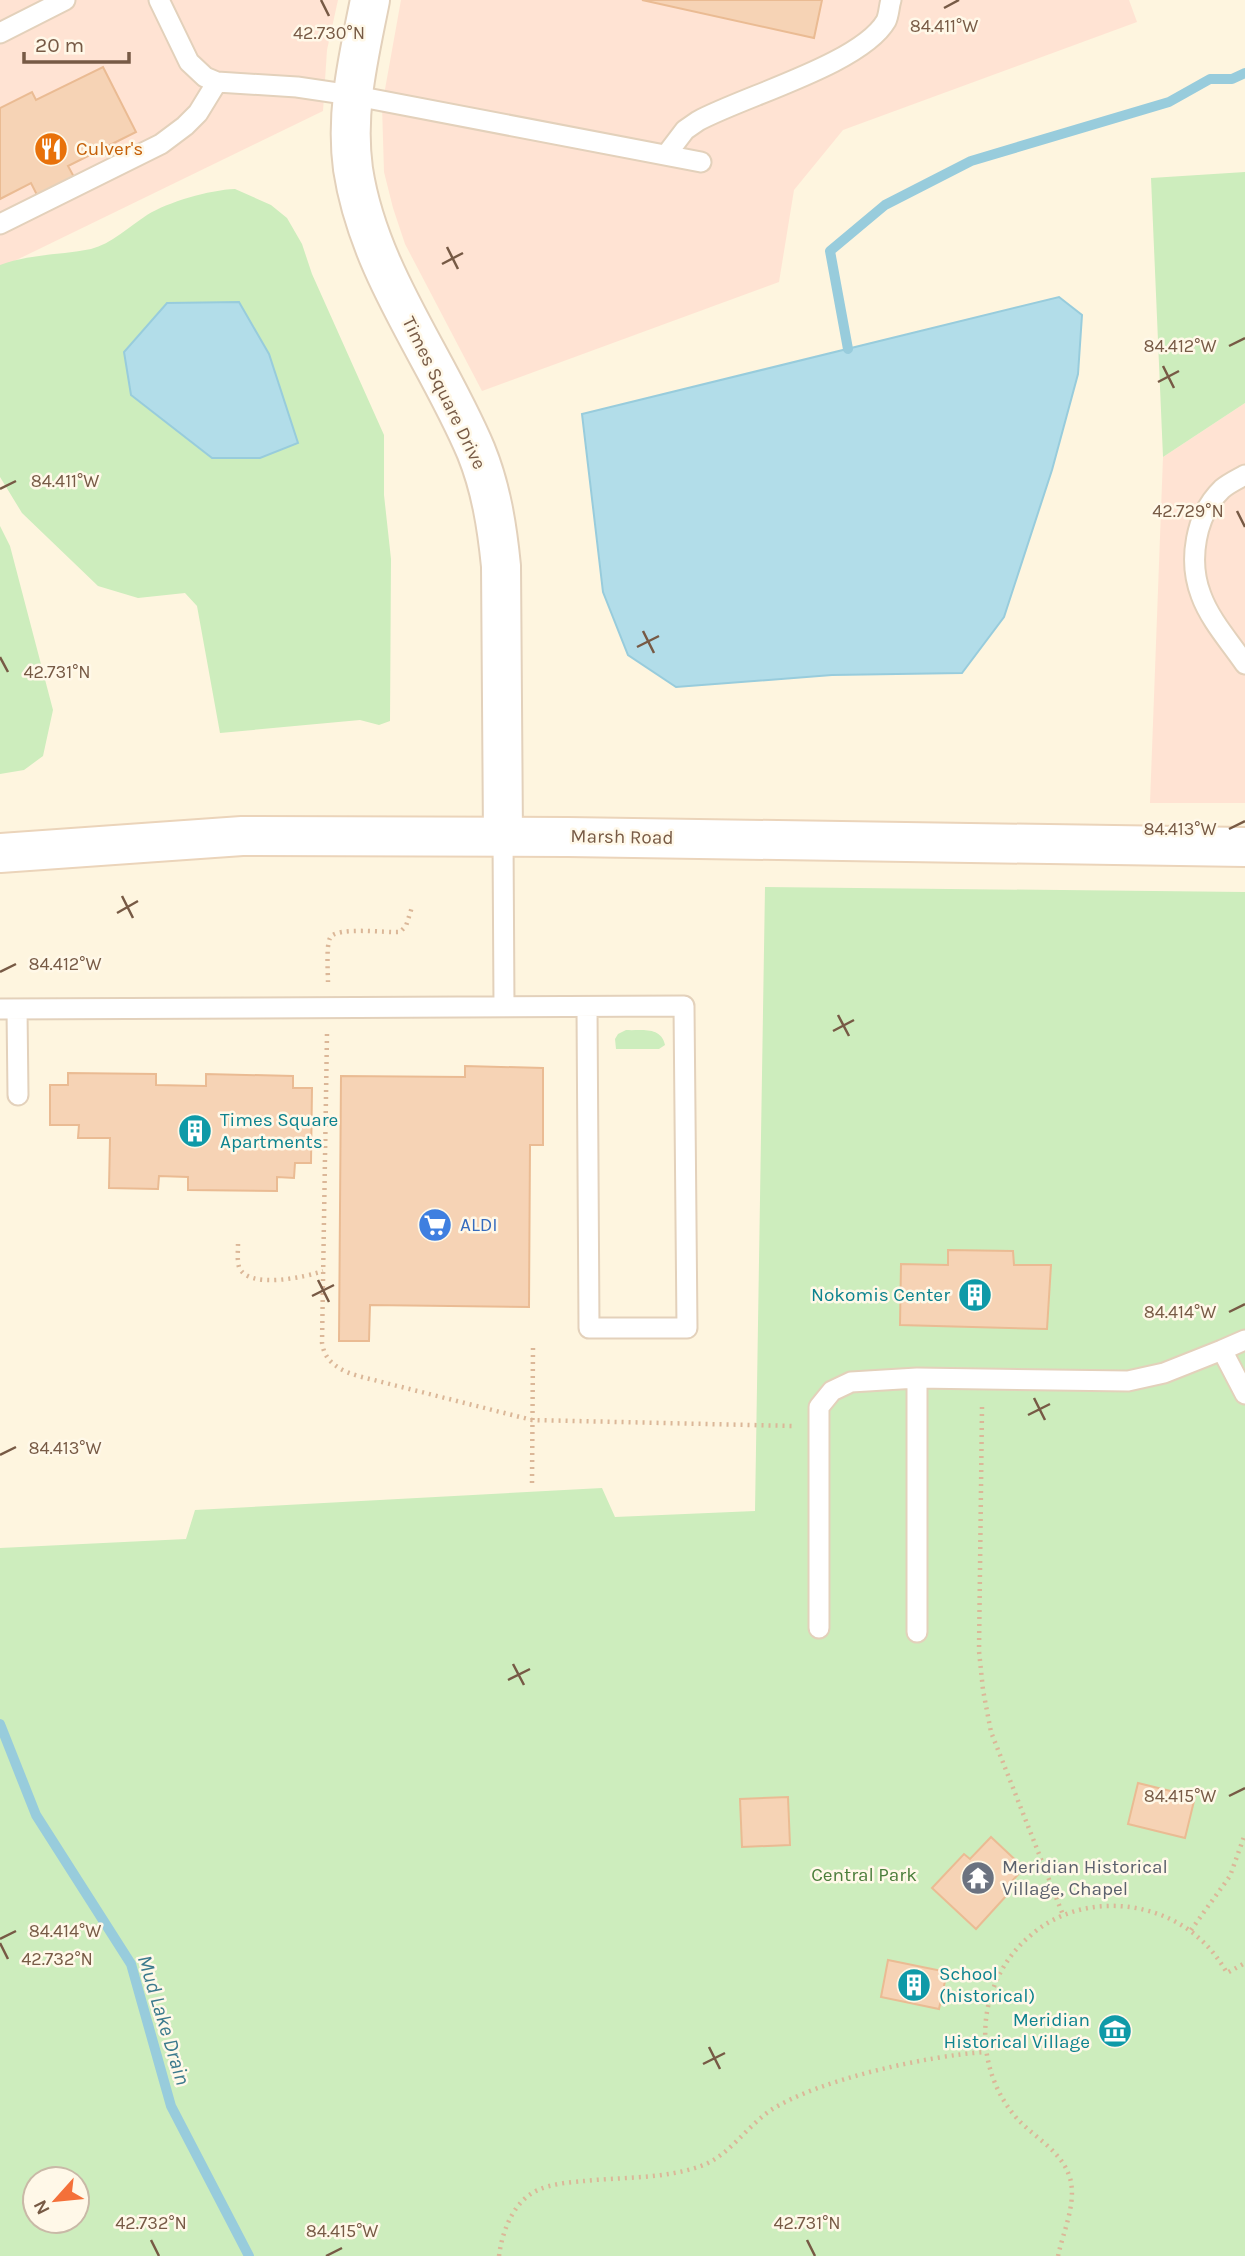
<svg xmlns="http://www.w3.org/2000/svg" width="1245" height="2256" font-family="Karla,sans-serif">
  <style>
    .commercial { fill: #ffe3d3 }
    .green { fill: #cdedbd; fill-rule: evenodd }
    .water { fill: #b2dde9; stroke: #98ccdc; stroke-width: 2 }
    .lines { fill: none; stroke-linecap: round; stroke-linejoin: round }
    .stream { stroke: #98ccdc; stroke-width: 10 }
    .building { fill: #f6d3b5; stroke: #eabb93; stroke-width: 2 }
    .lane-casing { stroke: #e3d1bb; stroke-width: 23 }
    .street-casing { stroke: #e3d1bb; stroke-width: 42 }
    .secondary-casing { stroke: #ebd4ba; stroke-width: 42 }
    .path { stroke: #dbb798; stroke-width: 4.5; stroke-dasharray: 2 5; stroke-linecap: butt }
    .lane { stroke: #fff; stroke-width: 19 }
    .street { stroke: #fff; stroke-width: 38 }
    .secondary { stroke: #fff; stroke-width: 38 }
    .ticks { fill: none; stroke: #775a45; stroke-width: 2.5 }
    .labels { text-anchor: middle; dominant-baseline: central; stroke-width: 5; stroke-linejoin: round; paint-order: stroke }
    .food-label { font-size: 19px; fill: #c56008; stroke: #fff8e8; text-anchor: start }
    .street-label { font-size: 19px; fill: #775a45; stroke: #fff8e8 }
    .culture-label { font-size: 19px; fill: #0d838f; stroke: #fff8e8; text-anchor: start }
    .shop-label { font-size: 19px; fill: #366cbe; stroke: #fff8e8; text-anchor: start }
    .worship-label { font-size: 19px; fill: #5b616d; stroke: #fff8e8; text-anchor: start }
    .park-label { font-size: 19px; fill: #4b7e3b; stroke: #fff8e8 }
    .water-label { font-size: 21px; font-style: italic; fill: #3c7a8d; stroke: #fff8e8 }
    .ticks-label { font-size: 18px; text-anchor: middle; fill: #775a45; stroke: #fff8e8; stroke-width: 5; stroke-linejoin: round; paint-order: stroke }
  </style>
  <rect width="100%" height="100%" fill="#fef5df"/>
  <path class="commercial" d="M0,0H338L327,50L323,111L0,268Z
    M401,0H1129L1137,22L843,130L794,190L779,282L482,391L405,244L393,208L384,172L382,106Z
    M1245,403V803H1150L1163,457Z"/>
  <path class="green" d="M1245,172V403L1163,457L1151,178Z
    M235,189L271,205L287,218L302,244L312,274L384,435V495L391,559L390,721L379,725L360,720L220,733L197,606L185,593L138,598L98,586L22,513L0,477V265C29,254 61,255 91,249C111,244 130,226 147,215C168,202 209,190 235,189Z
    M0,526L10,546L53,710L43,756L24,770L0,774Z
    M765,887L1245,892V2256H0V1548L186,1539L195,1510L602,1488L615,1517L755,1511ZM35,2179H77V2221H35Z
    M626,1030C641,1031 661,1026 665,1045L659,1049H616L615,1039L618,1034Z"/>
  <path class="water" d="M1059,297L1082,315L1078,374L1052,470L1004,617L962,673L832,675L676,687L628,655L603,592L582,414Z
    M239,302L269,354L298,443L260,458H212L131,395L124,352L167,303Z"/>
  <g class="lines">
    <path class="stream" d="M848,349L830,251L885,205L971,161L1169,102L1210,79H1232L1245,73
      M0,1724L36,1815L131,1964L171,2106L249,2256"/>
  </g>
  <path class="building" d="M642,0H822L814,38Z
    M103,67L136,132L68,166L74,177L37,195L31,183L0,199V108L32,92L36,100Z
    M465,1066L543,1068V1145H530L529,1307L370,1305L369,1341H339L341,1076L465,1077Z
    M68,1073L156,1074V1085L206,1086V1074L293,1076V1088H312L311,1163H295L294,1178L277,1177V1191L188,1190V1177L159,1176L158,1189L109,1188L110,1138H78L79,1125H50V1085H68Z
    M948,1250L1013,1251L1014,1265H1051L1047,1329L900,1325L901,1264L948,1265Z
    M1138,1783L1195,1797L1185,1838L1128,1824Z
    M788,1797L790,1845L742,1847L740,1799Z
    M991,1837L1024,1868L1003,1891L1007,1895L976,1929L932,1888L964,1854L970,1859Z
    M888,1960L947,1972L939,2009L881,1997Z"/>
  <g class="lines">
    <g class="lane-casing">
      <path id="lane" d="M159,0L189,62L205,77L217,82L297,87L351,95L701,162
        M0,33L65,0
        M666,155L685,130L698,121C744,96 861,64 886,21C889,15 889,6 891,0
        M0,224L161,144L185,126L198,113L217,82
        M1245,475C1238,479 1229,483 1222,489C1195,515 1188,561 1201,595C1210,620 1230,642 1245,664
        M503,837L504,1007
        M0,1009L684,1006L687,1328H589L587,1007
        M17,1009L18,1095
        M1245,1340L1222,1350L1245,1394
        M819,1628V1407L832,1391L851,1382L917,1378L1128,1381L1164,1373L1222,1350
        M917,1632V1378"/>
    </g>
    <g class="street-casing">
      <path id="street" d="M370,0C359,56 345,111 353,169C369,273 436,356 476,451C491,488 497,526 501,566L503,837"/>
    </g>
    <g class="secondary-casing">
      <path id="secondary" d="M0,853L242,836L568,837L1245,847"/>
    </g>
    <path class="path" d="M328,982C328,973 326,946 330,938C336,926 386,933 400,932L406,926L412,907
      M327,1034L322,1343C325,1364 343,1372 362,1377L532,1420L794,1426
      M238,1244C238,1251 237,1260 239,1267C248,1290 306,1277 323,1271
      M982,1407L979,1651L983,1690L991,1732L1063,1915
      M532,1483L533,1348
      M1191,1930L1230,1876L1245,1834
      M499,2256C502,2232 513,2201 538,2190C551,2184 570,2182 584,2181C622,2177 665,2179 701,2166C729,2156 746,2127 771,2110C820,2079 927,2056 985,2052
      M1058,2256C1063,2232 1077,2203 1070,2178C1061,2149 1032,2137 1014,2115C970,2061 977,1980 1031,1935C1062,1908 1106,1900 1145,1910C1181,1919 1209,1941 1227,1973L1245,1963"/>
    <use href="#lane" class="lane"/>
    <use href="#street" class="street"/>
    <use href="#secondary" class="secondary"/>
  </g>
  <path class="ticks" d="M321,0L329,16M944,8L959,0M447,247L458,269M442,264L463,253M1229,346L1245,338M1163,366L1174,388M1158,382L1179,371M0,489L16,481M1237,511L1245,527M643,631L654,653M637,647L659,636M0,657L8,672M1229,829L1245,821M122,896L133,918M117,913L138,901M0,972L16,964M838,1015L849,1036M833,1031L854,1020M318,1280L329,1302M312,1296L334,1285M1229,1312L1245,1304M1034,1398L1045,1420M1028,1415L1050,1404M0,1455L16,1447M513,1664L524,1685M508,1680L530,1669M1229,1796L1245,1788M0,1939L16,1931M0,1943L8,1959M709,2047L720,2069M703,2064L725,2053M151,2240L159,2256M807,2240L815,2256M326,2256L342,2248"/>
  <defs>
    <g id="restaurant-disc" transform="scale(1.75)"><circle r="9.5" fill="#e8710a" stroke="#fff8e8"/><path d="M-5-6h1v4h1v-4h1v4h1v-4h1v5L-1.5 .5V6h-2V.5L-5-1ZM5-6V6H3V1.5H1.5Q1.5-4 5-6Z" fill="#fff"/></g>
    <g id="building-disc" transform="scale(1.75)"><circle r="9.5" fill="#0f9aa8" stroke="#fff8e8"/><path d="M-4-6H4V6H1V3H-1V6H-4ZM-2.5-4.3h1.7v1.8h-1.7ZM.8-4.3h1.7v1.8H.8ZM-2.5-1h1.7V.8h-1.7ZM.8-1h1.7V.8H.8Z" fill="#fff"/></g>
    <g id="supermarket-disc" transform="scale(1.75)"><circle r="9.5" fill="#3f7fe0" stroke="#fff8e8"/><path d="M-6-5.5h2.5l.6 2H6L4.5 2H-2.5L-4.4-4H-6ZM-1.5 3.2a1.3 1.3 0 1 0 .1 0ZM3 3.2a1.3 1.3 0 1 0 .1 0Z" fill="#fff"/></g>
    <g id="temple-disc" transform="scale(1.75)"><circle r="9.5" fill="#6b7280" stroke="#fff8e8"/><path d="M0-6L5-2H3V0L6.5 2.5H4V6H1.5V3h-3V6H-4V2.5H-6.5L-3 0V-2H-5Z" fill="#fff"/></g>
    <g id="museum-disc" transform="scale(1.75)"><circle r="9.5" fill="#0f9aa8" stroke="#fff8e8"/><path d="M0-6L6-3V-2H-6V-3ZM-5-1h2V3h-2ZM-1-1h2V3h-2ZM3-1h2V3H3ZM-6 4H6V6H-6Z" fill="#fff"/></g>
  </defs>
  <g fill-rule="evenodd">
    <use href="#restaurant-disc" x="51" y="149"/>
    <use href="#building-disc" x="195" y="1131"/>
    <use href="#supermarket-disc" x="435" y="1225"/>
    <use href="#building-disc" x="975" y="1295"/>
    <use href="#temple-disc" x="978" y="1878"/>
    <use href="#building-disc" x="914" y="1985"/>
    <use href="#museum-disc" x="1115" y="2031"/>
  </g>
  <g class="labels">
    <g class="food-label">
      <text x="76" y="149">Culver's</text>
    </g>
    <g class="street-label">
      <text transform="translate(444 393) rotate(64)">Times Square Drive</text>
      <text transform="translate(622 837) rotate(1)">Marsh Road</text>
    </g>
    <g class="culture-label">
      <text x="220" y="1120">Times Square<tspan x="220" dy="22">Apartments</tspan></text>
      <text x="950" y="1295" text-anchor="end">Nokomis Center</text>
      <text x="939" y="1974">School<tspan x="939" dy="22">(historical)</tspan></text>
      <text x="1090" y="2020" text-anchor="end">Meridian<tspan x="1090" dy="22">Historical Village</tspan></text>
    </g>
    <g class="shop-label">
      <text x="460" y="1225">ALDI</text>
    </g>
    <g class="worship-label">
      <text x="1002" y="1867">Meridian Historical<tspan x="1002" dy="22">Village, Chapel</tspan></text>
    </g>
    <g class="park-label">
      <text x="864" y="1875">Central Park</text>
    </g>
    <g class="water-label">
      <text transform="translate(164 2020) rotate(73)">Mud Lake Drain</text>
    </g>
  </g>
  <g class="ticks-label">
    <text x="944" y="32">84.411°W</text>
    <text x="329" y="39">42.730°N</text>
    <text x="1180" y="352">84.412°W</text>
    <text x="65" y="487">84.411°W</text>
    <text x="1188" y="517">42.729°N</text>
    <text x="57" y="678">42.731°N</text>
    <text x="1180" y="835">84.413°W</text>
    <text x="65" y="970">84.412°W</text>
    <text x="1180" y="1318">84.414°W</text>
    <text x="65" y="1454">84.413°W</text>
    <text x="1180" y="1802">84.415°W</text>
    <text x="65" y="1937">84.414°W</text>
    <text x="57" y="1965">42.732°N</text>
    <text x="151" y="2229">42.732°N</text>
    <text x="807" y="2229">42.731°N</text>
    <text x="342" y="2237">84.415°W</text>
  </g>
  <g transform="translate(56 2200) rotate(243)"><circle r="33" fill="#fff8e8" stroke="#c9b9a7" stroke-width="2"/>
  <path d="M0-5L12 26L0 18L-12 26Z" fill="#f47039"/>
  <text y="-10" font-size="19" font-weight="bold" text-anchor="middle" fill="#775a45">N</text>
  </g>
  <path d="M24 52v10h105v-10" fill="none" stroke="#775a45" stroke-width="3.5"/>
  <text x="35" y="52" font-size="21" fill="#775a45" stroke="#fff8e8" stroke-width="5" paint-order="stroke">20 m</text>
</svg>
